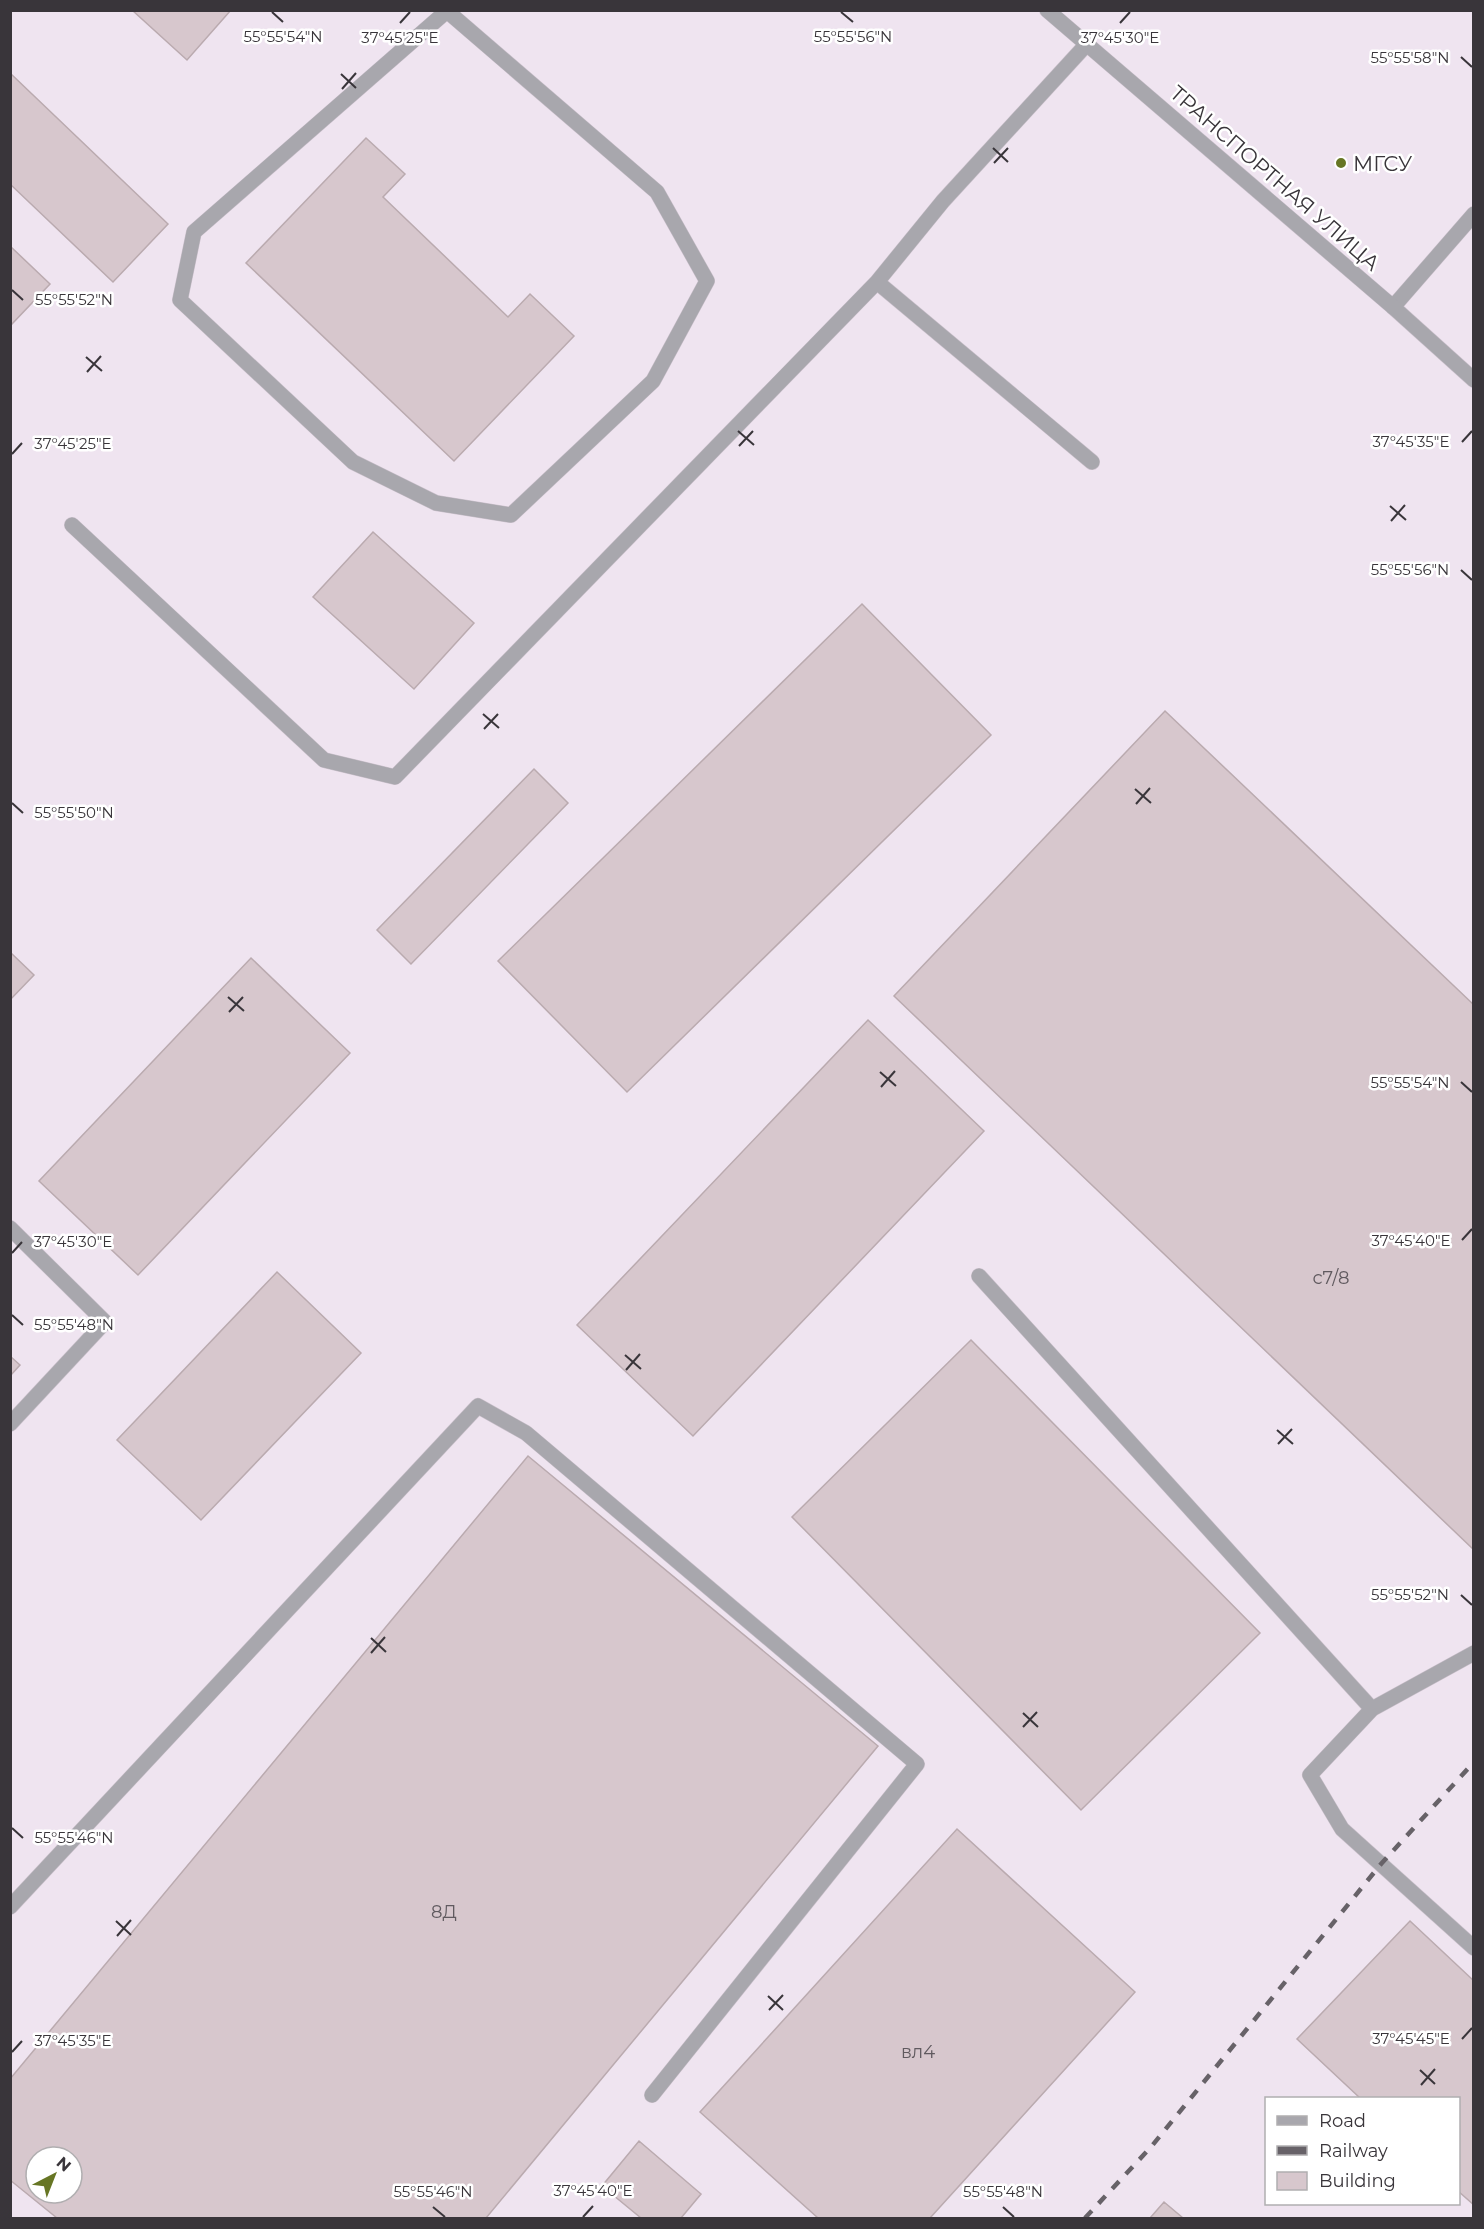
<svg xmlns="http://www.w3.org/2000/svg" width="1484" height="2229" font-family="Montserrat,sans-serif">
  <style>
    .building { fill: #d7c7cd; stroke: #baaaaf; stroke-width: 1.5; fill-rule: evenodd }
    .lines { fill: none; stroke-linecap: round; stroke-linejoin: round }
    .lane-casing { stroke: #cbc1cc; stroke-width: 16 }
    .street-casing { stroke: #cbc1cc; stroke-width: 16 }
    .lane { stroke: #a8a7ad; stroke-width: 15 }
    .street { stroke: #a8a7ad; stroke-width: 15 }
    .rail { stroke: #676268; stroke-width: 4.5; stroke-dasharray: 10 10; stroke-linecap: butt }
    .ticks { fill: none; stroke: #39353a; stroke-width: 2 }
    .poi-dot { fill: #677624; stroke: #fff; stroke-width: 2 }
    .labels { text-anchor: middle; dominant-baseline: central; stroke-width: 5; stroke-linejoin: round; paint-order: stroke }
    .number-label { font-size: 18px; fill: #605a5f }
    .poi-label { font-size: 21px; fill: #39353a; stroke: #fff; text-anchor: start }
    .street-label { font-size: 21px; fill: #39353a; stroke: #fff }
    .ticks-label { font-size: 15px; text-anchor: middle; fill: #39353a; stroke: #fff; stroke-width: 5; stroke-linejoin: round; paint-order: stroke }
  </style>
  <rect width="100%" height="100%" fill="#efe4f0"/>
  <path class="building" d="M132,10H231L187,60Z
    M10,73L168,224L113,282L10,184Z
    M366,138L405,174L383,197L508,317L530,294L574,336L454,461L246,263Z
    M10,246L50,284L10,326Z
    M373,532L474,623L414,689L313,597Z
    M862,604L991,735L627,1092L498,961Z
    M1165,711L1474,1005V1550L894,996Z
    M534,769L568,803L411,964L377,930Z
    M10,952L34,975L10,1000Z
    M251,958L350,1053L138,1275L39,1181Z
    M868,1020L984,1131L693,1436L577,1325Z
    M277,1272L361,1353L201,1520L117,1440Z
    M971,1340L1260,1633L1081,1810L792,1517Z
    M10,1356L20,1365L10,1376Z
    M528,1456L878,1746L486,2218H57L10,2180V2079ZM36,2157H72V2193H36Z
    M957,1829L1135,1992L930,2218H818L700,2112Z
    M1410,1921L1474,1981V2205L1458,2191V2098H1360L1297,2039Z
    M639,2141L701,2194L681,2218H641L602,2186Z
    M1164,2202L1183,2218H1150Z"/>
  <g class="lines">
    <g class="lane-casing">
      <path id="lane" d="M447,11L657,192L707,281L653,381L511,515L436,503L353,462L180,300L194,232L448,10
        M1086,45L943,201L877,282L1092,462
        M1393,307L1474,214
        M72,525L324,760L395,777L877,282
        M10,1228L105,1322L10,1424
        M979,1276L1372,1709L1474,1653
        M1372,1709L1310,1775L1342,1829L1474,1948
        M10,1907L478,1406L526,1433L917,1764L652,2095"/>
    </g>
    <g class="street-casing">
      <path id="street" d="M1047,10L1393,307L1474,380"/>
    </g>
    <use href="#lane" class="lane"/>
    <use href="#street" class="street"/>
    <path class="rail" d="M1085,2218L1151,2147L1381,1864L1474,1762"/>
  </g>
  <path class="ticks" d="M272,12L283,22M841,12L853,22M400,23L410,12M1120,23L1130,12M1461,57L1472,67M341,74L356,88M342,89L356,73M993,148L1008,162M994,163L1008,148M12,290L23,300M86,357L102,371M87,372L101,356M738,431L754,445M1462,442L1472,431M739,446L753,431M12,454L22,443M1390,506L1406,520M1391,521L1405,505M1461,570L1472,580M483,714L499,728M484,729L498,714M1135,789L1151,803M12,803L23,813M1136,804L1150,788M228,997L244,1011M229,1012L243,997M880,1072L896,1086M1461,1082L1472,1092M881,1087L895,1071M1462,1240L1472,1229M12,1253L22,1242M12,1315L23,1325M625,1355L641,1369M626,1370L640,1354M1277,1430L1293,1444M1278,1444L1292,1429M1461,1595L1472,1605M371,1638L386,1652M371,1653L385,1637M1023,1713L1038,1727M1023,1727L1037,1712M12,1828L23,1838M116,1921L131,1935M117,1936L131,1920M768,1996L783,2010M769,2010L783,1995M1462,2039L1472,2028M12,2052L22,2041M1420,2070L1435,2084M1421,2085L1435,2069M433,2207L445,2217M1003,2207L1014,2217M583,2217L593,2206"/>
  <circle class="poi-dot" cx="1341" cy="163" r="6"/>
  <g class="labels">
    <g class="number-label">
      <text x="1331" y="1278">с7/8</text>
      <text x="444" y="1912">8Д</text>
      <text x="918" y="2052">вл4</text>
    </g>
    <g class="poi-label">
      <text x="1353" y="163">МГСУ</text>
    </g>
    <g class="street-label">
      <text transform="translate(1275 178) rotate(41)">ТРАНСПОРТНАЯ УЛИЦА</text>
    </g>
  </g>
  <g class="ticks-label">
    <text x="283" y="42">55°55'54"N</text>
    <text x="853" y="42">55°55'56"N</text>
    <text x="400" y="43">37°45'25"E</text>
    <text x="1120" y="43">37°45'30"E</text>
    <text x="1410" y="63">55°55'58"N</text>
    <text x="74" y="305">55°55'52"N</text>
    <text x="1411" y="447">37°45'35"E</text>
    <text x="73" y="449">37°45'25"E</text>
    <text x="1410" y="575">55°55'56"N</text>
    <text x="74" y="818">55°55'50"N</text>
    <text x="1410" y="1088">55°55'54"N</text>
    <text x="1411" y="1246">37°45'40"E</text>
    <text x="73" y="1247">37°45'30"E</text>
    <text x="74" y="1330">55°55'48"N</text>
    <text x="1410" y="1600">55°55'52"N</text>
    <text x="74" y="1843">55°55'46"N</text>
    <text x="1411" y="2044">37°45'45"E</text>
    <text x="73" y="2046">37°45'35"E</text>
    <text x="593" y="2196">37°45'40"E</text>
    <text x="433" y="2197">55°55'46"N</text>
    <text x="1003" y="2197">55°55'48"N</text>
  </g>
  <rect width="1484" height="2229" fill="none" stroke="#39353a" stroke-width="24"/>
  <rect x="1265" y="2097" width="195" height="108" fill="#ffffff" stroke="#b0aeb0" stroke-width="1.5"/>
  <rect x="1277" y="2116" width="30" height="9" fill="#a8a7ad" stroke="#b0aeb0" stroke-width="1.5"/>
  <text x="1319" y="2127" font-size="18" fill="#39353a">Road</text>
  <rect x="1277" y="2146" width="30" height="9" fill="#676268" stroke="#b0aeb0" stroke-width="1.5"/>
  <text x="1319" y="2157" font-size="18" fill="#39353a">Railway</text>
  <rect x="1277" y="2172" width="30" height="18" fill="#d7c7cd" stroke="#b0aeb0" stroke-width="1.5"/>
  <text x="1319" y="2187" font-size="18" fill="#39353a">Building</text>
  <g transform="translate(54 2175) rotate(42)"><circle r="28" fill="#ffffff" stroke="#b0aeb0" stroke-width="1.5"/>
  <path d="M0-4.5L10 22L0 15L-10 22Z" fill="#677624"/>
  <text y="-9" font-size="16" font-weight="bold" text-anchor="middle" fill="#39353a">N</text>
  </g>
</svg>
